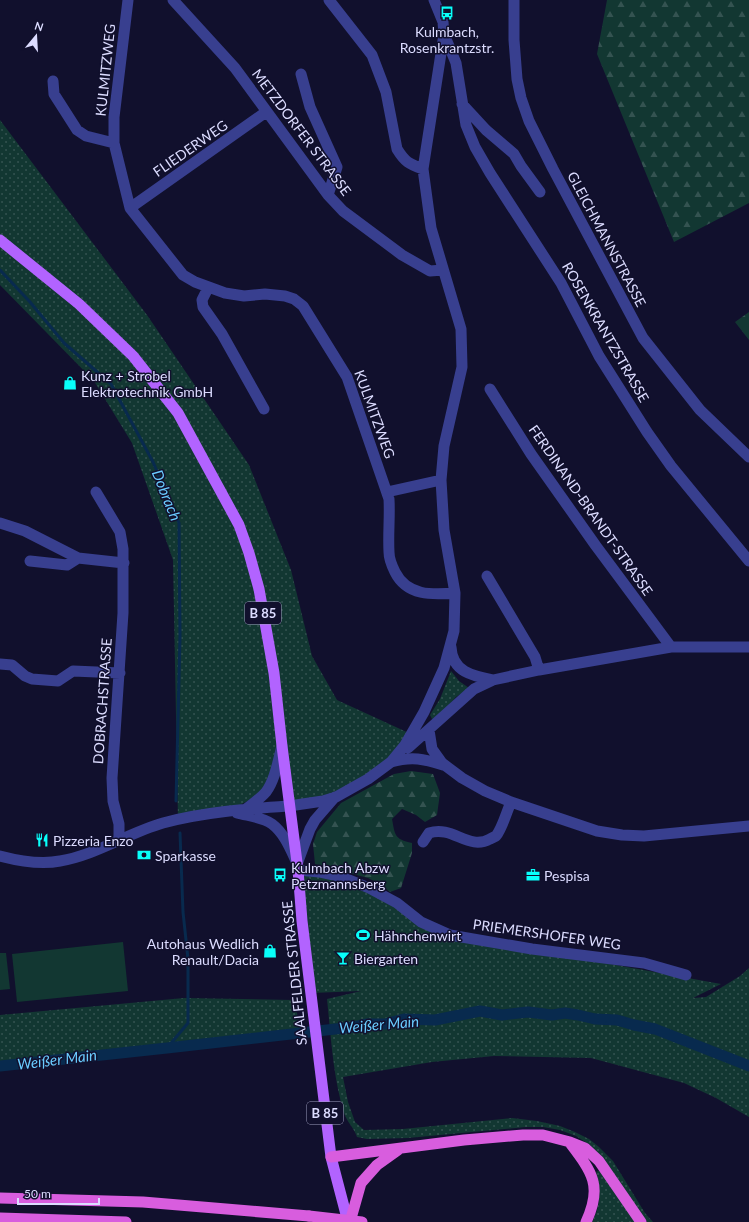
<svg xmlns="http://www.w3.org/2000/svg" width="749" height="1222" font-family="Lato,sans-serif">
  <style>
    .grass { fill: url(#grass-dots) }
    .forest { fill: url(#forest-firs) }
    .park { fill: #123732 }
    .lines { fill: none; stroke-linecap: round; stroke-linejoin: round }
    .stream { stroke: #082a4e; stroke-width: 3 }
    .canal { stroke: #082a4e; stroke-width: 11 }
    .minor { stroke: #383f8f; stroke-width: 11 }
    .tertiary { stroke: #383f8f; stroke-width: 11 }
    .primary { stroke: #b263ff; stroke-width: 11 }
    .trunk { stroke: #d85dde; stroke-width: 11 }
    .trunk-bridge { stroke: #d85dde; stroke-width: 11 }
    .labels { text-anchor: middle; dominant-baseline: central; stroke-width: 3; stroke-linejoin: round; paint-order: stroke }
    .shield { fill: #11102d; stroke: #9f9fc0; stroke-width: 1 }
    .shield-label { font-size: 13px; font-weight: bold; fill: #dcdcff }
    .poi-label { font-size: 14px; fill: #dcdcff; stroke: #11102d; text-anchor: start }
    .street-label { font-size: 14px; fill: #dcdcff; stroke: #11102d }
    .water-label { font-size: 15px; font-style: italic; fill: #6accff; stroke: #11102d }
  </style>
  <defs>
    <pattern id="grass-dots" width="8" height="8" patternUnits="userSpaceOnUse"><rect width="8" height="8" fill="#123732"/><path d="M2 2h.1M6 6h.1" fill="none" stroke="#345351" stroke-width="1.8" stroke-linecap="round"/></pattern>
    <pattern id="forest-firs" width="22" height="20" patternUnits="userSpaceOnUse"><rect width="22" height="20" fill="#123732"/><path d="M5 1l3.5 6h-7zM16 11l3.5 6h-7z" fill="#345351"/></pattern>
  </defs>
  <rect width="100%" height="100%" fill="#11102d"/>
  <path class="grass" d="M0,120L147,315L249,465L291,570L312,656L337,700L411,734L391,762L336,797L289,806L281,752L267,791L228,811L178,820L173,560L132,443L94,381L0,285Z
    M451,671L459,681L469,688L456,697L437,718L432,719L430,715L440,699Z
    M298,870L338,877L450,935L721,984L693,998L706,997L740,976L749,968V1117L716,1098L684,1083L591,1058L494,1056L432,1062L343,1077L348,1102L355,1122L364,1130L403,1129L512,1118L537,1121L560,1126L575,1132L589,1139L599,1147L613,1161L645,1213L653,1222H647L590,1145L576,1136L560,1130L543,1127H526L408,1138L367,1139L357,1137C354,1128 347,1122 344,1113C333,1077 331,1037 327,999L361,991L311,993Z
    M184,998L293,1000L302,1030L0,1063V1015Z
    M600,1170L635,1222H592C601,1206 601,1189 596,1172Z"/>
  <path class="forest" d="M607,0H749V203L674,242L597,54Z
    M749,312V340L735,322Z
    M411,771L433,774L440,793L437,815L425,822L416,815L402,809L392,819C395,835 394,839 412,843V853L401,888L390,892L380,884L368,878L315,864L313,844L317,832L341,803L394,774Z"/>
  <path class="park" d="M123,942L128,991L17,1002L12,954Z
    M0,953H6L10,989L0,990Z"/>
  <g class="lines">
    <path class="stream" d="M0,270L30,302L64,343L111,384L153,462L179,523L180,636L176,801
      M167,1048L188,1023V959L183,912L180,833"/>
    <path class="canal" d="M0,1066L167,1048L353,1027L366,1024H385L404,1019L435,1020L480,1011L502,1015L528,1012L552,1015L565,1013L578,1015L595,1019L617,1020L634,1025L655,1029L749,1066"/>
    <path class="minor" d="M128,0L114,117V143L130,208L183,275L195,282L225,293L244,296L265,294L285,296L294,299L303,306L347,377L389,499C390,516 388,534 389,552C389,559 392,566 395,572C407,596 432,595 455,593
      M173,0L235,68L328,195L343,211L402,255L430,271L443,270
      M329,0L372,55L386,92L397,149C405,162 409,164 423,169
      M514,0V40L517,79L521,98L529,121L553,169L643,338L700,410L749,457
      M444,34L456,63L466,125L475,147L490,173L561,283L599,356L647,432L671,466L749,561
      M301,74L310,107L337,167L328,195
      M53,81L54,94L77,130L86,136L114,143
      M462,104L486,130L514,154L521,166L540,192
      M130,208L266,112
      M208,288L202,300L203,307L222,334L264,409
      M490,389L531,454L596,546L671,647
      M96,492L120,532L123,549V613L112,778L113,801L119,824V840
      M387,492L441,480
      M0,523L25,531L78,558L124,563
      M30,561L67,565L78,558
      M487,576L535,657L539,670
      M451,647C452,672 473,676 493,680
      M0,664L12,665L25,676L32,679L58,681L73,671L120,673
      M429,730L432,749L442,763L462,778L485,791L511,802L597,831L622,835L644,836L749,826
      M408,748L474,689L493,680L539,670L671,647H749
      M391,762C412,756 424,759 443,765
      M289,806L323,801L336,797L368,779L391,762L405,745L424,712L444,668L454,631L455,593L444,530L441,480L444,446L462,367L461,329L431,228L423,169L444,34L443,22L434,0
      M423,842L429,833C453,825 468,851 490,839C492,838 494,837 496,836C502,829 507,811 511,802
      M297,864L310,829L315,820L335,797
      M298,870L319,872L342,877L369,888L397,903L421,922L450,935L532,949L644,963L686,975"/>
    <path class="tertiary" d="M246,809C253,803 260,799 266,792C275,780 278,761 282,746
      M237,813C248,816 263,817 272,824C284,833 290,848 296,861
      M0,856C19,861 40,865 60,861C96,855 128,833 163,823C204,812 247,809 289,806"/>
    <path class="primary" d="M0,240L79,304L133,356L178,413L239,525L249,553L259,589L274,673L282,746L298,870L302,921L331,1157L348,1222"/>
    <path class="trunk" d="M570,1143C592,1172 603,1186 586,1222
      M331,1157L464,1140L523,1135H543L570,1142L585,1148L599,1161L641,1222
      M0,1198L143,1202L309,1216
      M0,1218L126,1222
      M350,1222L361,1183L377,1165L398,1150"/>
    <path class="trunk-bridge" d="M309,1216L362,1222"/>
  </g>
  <defs>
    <g id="bus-bare" transform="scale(1.08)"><path d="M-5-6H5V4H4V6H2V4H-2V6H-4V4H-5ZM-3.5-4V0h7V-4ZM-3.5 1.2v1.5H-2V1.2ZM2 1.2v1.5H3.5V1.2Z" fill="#08fffa" stroke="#11102d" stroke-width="2.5" paint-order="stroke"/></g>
    <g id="shop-bare" transform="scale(1.08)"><path d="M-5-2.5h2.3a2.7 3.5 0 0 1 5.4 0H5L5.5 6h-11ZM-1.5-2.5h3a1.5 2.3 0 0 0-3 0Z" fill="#08fffa" stroke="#11102d" stroke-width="2.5" paint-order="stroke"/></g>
    <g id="restaurant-bare" transform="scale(1.08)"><path d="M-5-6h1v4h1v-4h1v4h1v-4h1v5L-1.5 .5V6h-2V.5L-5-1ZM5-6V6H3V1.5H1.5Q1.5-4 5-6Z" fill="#08fffa" stroke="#11102d" stroke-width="2.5" paint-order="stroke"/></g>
    <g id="bank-bare" transform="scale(1.08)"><path d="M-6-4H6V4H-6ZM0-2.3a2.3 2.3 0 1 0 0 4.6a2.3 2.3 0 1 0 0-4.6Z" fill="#08fffa" stroke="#11102d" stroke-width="2.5" paint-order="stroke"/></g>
    <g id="office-bare" transform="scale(1.08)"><path d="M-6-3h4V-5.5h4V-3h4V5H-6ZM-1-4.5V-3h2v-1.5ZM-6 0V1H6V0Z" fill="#08fffa" stroke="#11102d" stroke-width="2.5" paint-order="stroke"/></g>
    <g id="stadium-bare" transform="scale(1.08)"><path d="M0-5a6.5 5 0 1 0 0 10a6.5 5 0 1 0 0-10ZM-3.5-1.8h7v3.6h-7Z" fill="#08fffa" stroke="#11102d" stroke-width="2.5" paint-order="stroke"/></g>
    <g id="bar-bare" transform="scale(1.08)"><path d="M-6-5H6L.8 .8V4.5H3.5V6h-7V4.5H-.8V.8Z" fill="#08fffa" stroke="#11102d" stroke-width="2.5" paint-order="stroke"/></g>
  </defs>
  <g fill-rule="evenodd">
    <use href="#bus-bare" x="447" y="13"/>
    <use href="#shop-bare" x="70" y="383"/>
    <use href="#restaurant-bare" x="42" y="840"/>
    <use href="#bank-bare" x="144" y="855"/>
    <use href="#bus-bare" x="280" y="875"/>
    <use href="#office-bare" x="533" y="875"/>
    <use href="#stadium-bare" x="363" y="935"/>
    <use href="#shop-bare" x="270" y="951"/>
    <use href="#bar-bare" x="343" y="958"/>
  </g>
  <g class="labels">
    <g class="shield">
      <rect x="245" y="602" width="36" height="22" rx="3"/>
      <rect x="307" y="1102" width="36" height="22" rx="3"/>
    </g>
    <g class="shield-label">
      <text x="263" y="613">B 85</text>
      <text x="325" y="1113">B 85</text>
    </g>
    <g class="poi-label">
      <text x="447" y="31" text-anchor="middle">Kulmbach,<tspan x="447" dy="16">Rosenkrantzstr.</tspan></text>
      <text x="81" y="375">Kunz + Strobel<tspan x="81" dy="16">Elektrotechnik GmbH</tspan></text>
      <text x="53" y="840">Pizzeria Enzo</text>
      <text x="155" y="855">Sparkasse</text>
      <text x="291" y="867">Kulmbach Abzw<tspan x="291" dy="16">Petzmannsberg</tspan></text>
      <text x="544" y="875">Pespisa</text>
      <text x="374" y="935">Hähnchenwirt</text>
      <text x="259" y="943" text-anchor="end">Autohaus Wedlich<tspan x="259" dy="16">Renault/Dacia</tspan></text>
      <text x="354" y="958">Biergarten</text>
    </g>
    <g class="street-label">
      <text transform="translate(105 70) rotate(-84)">KULMITZWEG</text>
      <text transform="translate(302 132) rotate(53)">METZDORFER STRASSE</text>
      <text transform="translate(190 148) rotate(-35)">FLIEDERWEG</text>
      <text transform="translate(607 239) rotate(62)">GLEICHMANNSTRASSE</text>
      <text transform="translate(606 332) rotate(60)">ROSENKRANTZSTRASSE</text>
      <text transform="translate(375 414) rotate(70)">KULMITZWEG</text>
      <text transform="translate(591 510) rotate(55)">FERDINAND-BRANDT-STRASSE</text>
      <text transform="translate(102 701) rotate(-86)">DOBRACHSTRASSE</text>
      <text transform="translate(547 934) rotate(8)">PRIEMERSHOFER WEG</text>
      <text transform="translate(294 973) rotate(-96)">SAALFELDER STRASSE</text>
    </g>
    <g class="water-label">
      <text transform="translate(167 495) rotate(68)">Dobrach</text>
      <text transform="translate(379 1024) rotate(-5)">Weißer Main</text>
      <text transform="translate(57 1059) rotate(-7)">Weißer Main</text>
    </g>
  </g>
  <g transform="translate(36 36) rotate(18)" stroke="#11102d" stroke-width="3" paint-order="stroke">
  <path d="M0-3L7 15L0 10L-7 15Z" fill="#dcdcff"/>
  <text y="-6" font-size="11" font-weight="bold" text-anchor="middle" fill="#dcdcff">N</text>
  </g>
  <path d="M18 1198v6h81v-6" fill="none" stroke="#dcdcff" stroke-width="2"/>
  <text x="24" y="1198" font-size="12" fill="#dcdcff" stroke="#11102d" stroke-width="3" paint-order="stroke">50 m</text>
</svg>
